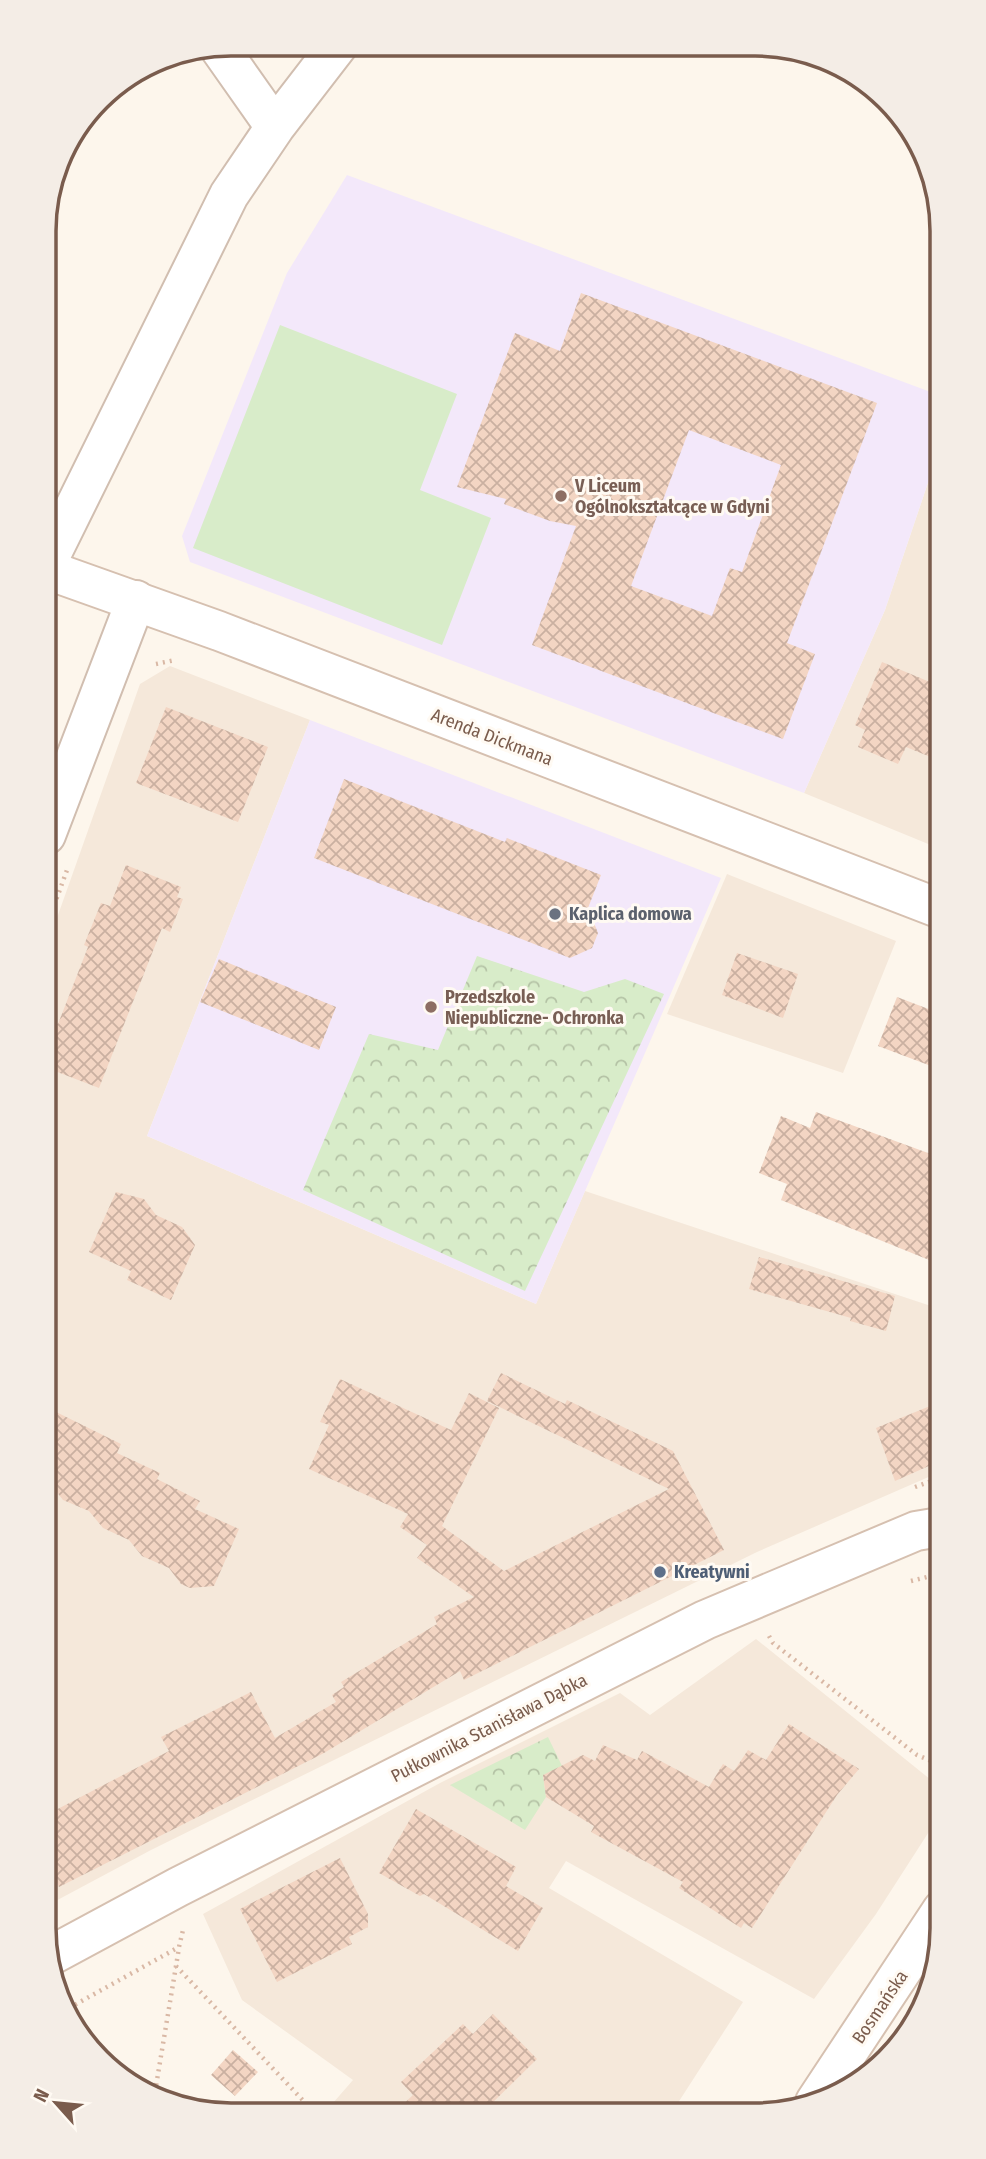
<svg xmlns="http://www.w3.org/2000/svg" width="986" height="2159" font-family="'Fira Sans Condensed',sans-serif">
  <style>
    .residential { fill: #f5e8da }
    .education { fill: #f3e8fa }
    .park { fill: url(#park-crowns) }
    .pitch { fill: #d8ecc9 }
    .building { fill: url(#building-cross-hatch); fill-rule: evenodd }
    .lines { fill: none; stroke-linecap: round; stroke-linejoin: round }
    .street-casing { stroke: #d1beb0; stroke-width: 42 }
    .secondary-casing { stroke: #d6c0b0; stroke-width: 42 }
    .path { stroke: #d9b8a5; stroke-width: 4.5; stroke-dasharray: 2 5; stroke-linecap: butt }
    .street { stroke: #fff; stroke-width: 38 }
    .secondary { stroke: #fff; stroke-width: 38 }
    .education-dot { fill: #8d6e63; stroke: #fffaf3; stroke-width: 2.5 }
    .worship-dot { fill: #6b7280; stroke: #fffaf3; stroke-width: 2.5 }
    .service-dot { fill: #5c6f8a; stroke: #fffaf3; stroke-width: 2.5 }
    .labels { text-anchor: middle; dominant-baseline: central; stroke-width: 6; stroke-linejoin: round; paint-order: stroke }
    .education-label { font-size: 18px; font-weight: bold; fill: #785e54; stroke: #fffaf3; text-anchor: start }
    .street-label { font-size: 18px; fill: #7a5c4d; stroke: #fffaf3 }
    .worship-label { font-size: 18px; font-weight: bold; fill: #5b616d; stroke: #fffaf3; text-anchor: start }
    .service-label { font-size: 18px; font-weight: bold; fill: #4e5e75; stroke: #fffaf3; text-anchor: start }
    .rim { fill: none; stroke: #7a5c4d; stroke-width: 3.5 }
  </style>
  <defs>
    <pattern id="park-crowns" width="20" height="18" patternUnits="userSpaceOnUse" patternTransform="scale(1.75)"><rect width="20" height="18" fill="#d8ecc9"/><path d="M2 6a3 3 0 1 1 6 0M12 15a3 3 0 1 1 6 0" fill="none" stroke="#b4c2a5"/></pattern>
    <pattern id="building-cross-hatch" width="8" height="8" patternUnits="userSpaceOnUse" patternTransform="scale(1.75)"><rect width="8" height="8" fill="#f3d5c3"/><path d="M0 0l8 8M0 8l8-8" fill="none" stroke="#cab0a1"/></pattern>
  </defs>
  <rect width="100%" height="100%" fill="#fdf6ec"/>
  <path class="residential" d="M937,456L938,848L804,793L885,610Z
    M170,666L310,720L147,1136L536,1304L585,1191L940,1309V1472L757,1552L151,1850L50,1904L48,1278L53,1248L48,1223L47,946L140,684Z
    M727,874L896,941L843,1073L667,1014Z
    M756,1639L941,1788V1813L876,1914L814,1999L566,1861L549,1888L743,2002L674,2109L326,2111L353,2080L242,2000L203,1914L440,1783L620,1693L650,1715Z"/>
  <path class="education" d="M347,175L936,394L937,456L885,610L804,793L190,562L182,536L287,273Z
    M310,720L721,878L536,1304L147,1136Z"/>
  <path class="park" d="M477,956L584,992L625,979L664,994L525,1291L303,1190L369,1034L438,1050Z
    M548,1737L562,1766L543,1776L546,1797L525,1830L450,1785Z"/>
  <path class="pitch" d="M280,325L457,394L420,490L491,518L442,645L193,548Z"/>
  <path class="building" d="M581,293L877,403L787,643L815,654L783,739L532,645L576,526L550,521L504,504L506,499L457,487L515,333L560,351ZM689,430L781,465L742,572L730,568L712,616L631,586Z
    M882,662L937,685L938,760L906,747L898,764L858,747L865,730L855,725Z
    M166,707L268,747L238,822L136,783Z
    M344,779L505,842L507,838L601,875L588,908L598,933L592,948L570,958L314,858Z
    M126,865L181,887L177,897L183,899L170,932L162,928L99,1088L47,1068V1020L58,1024L88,947L84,945L101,903L110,906Z
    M737,953L798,974L783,1018L722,995Z
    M219,959L336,1007L319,1050L200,1002Z
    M897,997L939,1013V1069L878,1046Z
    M816,1112L939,1157V1264L781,1200L787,1184L759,1173L781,1116L810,1128Z
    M116,1192L144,1199L156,1215L182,1227L195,1245L171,1300L127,1280L131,1271L89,1252Z
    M759,1257L895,1296L886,1331L850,1321L851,1318L749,1289Z
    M501,1373L565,1404L567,1400L673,1451L724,1550L464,1680L460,1671L324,1753L59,1887L50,1869V1813L169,1751L161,1737L251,1692L275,1738L336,1702L332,1695L344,1687L341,1682L437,1624L434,1617L474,1597L417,1558L427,1545L400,1527L408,1514L309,1469L329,1425L320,1422L340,1379L451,1430L469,1393L499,1408L442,1526L504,1571L669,1489L487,1401Z
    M940,1402V1461L895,1481L876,1428Z
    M48,1408L121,1444L117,1453L160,1473L157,1479L200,1501L195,1509L239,1529L214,1586L190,1588L181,1584L169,1568L142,1556L129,1540L103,1528L89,1511L63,1500L49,1482Z
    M789,1724L859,1769L837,1795L752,1928L744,1923L741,1928L679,1888L683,1882L591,1832L594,1826L546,1797L543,1775L583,1755L595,1761L603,1745L637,1760L642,1751L709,1787L723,1764L734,1771L748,1750L766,1760Z
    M416,1809L516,1867L506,1886L543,1908L518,1951L424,1894L420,1896L379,1873Z
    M340,1858L368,1914V1927L349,1937L352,1944L277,1982L240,1909Z
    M493,2014L537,2059L485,2110L396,2111L413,2095L401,2082L463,2024L473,2034Z
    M233,2050L258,2072L235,2096L211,2075Z"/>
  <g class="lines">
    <g class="street-casing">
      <path id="street" d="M218,46L275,127
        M45,567L229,195L275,127L339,44
        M46,835L136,600"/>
    </g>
    <g class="secondary-casing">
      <path id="secondary" d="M45,569L219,631L938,908
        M50,1956L178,1887L705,1620L916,1531L940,1527
        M815,2102L942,1910"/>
    </g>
    <path class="path" d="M156,664L175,660
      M47,925L67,870
      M915,1487L940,1478
      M911,1581L927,1577L941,1584
      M769,1636L773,1643L917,1755L941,1765
      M176,1966L313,2111
      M69,2008L179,1947L183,1930
      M155,2092L179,1948"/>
    <use href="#street" class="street"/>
    <use href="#secondary" class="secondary"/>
  </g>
  <g class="education-dot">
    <circle cx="561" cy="496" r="7"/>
    <circle cx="431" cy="1007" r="7"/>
  </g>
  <circle class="worship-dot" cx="555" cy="914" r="7"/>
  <circle class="service-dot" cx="660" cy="1572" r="7"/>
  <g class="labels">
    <g class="education-label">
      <text x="575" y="486">V Liceum<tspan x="575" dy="21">Ogólnokształcące w Gdyni</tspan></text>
      <text x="445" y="997">Przedszkole<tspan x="445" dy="21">Niepubliczne- Ochronka</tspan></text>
    </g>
    <g class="street-label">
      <text transform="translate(492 737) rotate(21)">Arenda Dickmana</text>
      <text transform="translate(489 1728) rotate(-27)">Pułkownika Stanisława Dąbka</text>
      <text transform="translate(880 2007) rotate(-56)">Bosmańska</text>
    </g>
    <g class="worship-label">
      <text x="569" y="914">Kaplica domowa</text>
    </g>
    <g class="service-label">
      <text x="674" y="1572">Kreatywni</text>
    </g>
  </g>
  <path d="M0 0H986V2159H0ZM231 56H755A175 175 0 0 1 930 231V1928A175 175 0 0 1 755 2103H231A175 175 0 0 1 56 1928V231A175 175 0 0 1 231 56Z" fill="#f4ede6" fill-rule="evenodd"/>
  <path class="rim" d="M231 56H755A175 175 0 0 1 930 231V1928A175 175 0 0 1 755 2103H231A175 175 0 0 1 56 1928V231A175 175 0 0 1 231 56Z"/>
  <g transform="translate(56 2103) rotate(297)" stroke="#fffaf3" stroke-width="5" paint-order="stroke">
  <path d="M0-5L12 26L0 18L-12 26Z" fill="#7a5c4d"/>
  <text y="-10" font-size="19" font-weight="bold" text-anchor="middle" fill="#7a5c4d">N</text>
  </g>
</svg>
